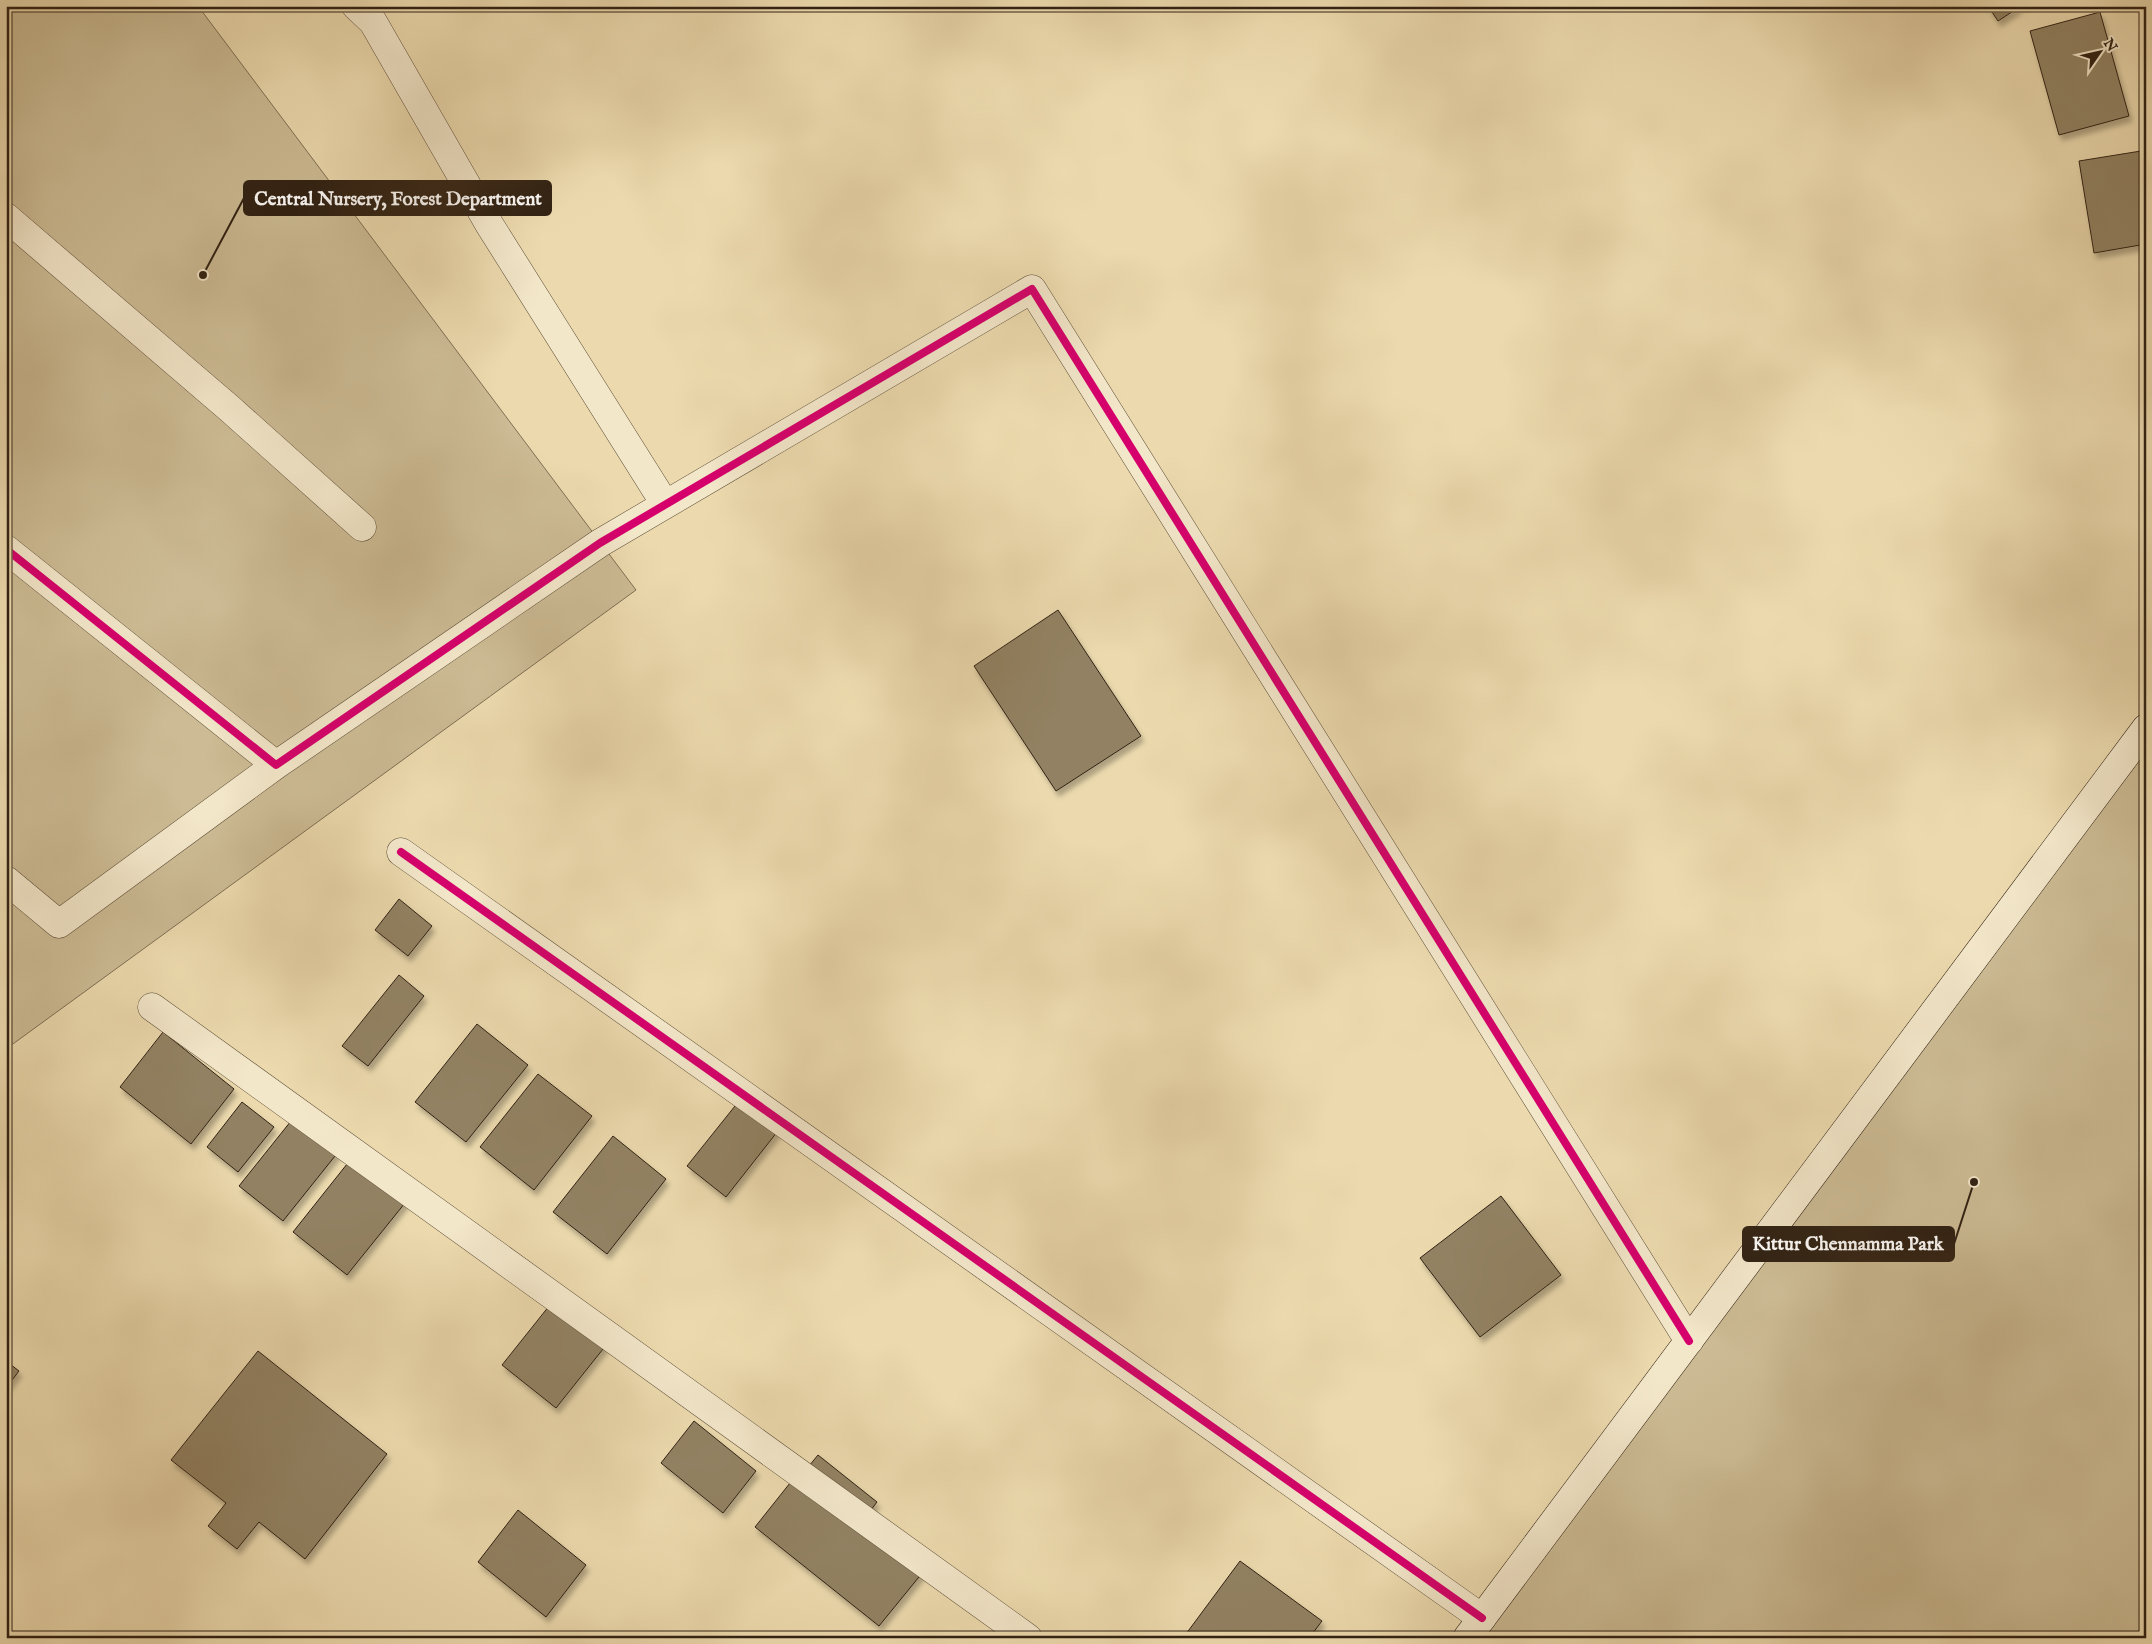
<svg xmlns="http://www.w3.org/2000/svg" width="2152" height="1644" font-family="'IM FELL English',serif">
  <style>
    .green { fill: #ccbb94; stroke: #7e6e54 }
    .building { fill: #928264; stroke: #312214; filter: url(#shadow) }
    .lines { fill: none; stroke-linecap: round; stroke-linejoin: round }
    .street-casing { stroke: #60503a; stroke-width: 29 }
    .secondary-casing { stroke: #312214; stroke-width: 29 }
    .street { stroke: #f3e7ca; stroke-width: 28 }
    .secondary { stroke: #f3e7ca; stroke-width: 28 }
    .cycleway-casing { stroke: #f3e7ca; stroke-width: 11 }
    .cycleway { stroke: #d6006c; stroke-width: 8 }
    .leader { fill: none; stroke: #312214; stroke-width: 2 }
    .callout-dot { fill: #312214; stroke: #f3e7ca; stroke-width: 2 }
    .callout { fill: #312214; stroke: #312214; stroke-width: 2 }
    .callout-label { font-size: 19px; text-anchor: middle; font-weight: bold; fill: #fff }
  </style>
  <defs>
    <filter id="shadow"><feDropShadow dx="3" dy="5.5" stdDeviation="2.5" flood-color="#0004"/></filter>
  </defs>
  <rect width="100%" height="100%" fill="#ecdaae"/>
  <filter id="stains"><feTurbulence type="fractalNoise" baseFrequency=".004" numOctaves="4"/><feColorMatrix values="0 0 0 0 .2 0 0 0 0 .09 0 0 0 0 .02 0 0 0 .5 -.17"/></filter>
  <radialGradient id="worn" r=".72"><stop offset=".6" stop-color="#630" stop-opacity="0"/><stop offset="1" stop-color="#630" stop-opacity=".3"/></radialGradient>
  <path class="green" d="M6,6H198L636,590L6,1049Z
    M2146,726V1638H1460Z"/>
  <path class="building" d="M1988,6H2021L1998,21Z
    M2100,12L2129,116L2059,135L2030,31Z
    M2141,151L2146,182V244L2094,253L2079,161Z
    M1058,610L1141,736L1056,791L974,666Z
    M399,899L432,926L408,956L375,930Z
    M399,975L424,996L368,1066L342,1046Z
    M477,1024L528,1065L466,1142L415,1102Z
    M163,1032L234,1089L191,1144L120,1087Z
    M538,1074L592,1116L534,1190L480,1147Z
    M747,1091L785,1122L726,1197L687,1166Z
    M242,1102L274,1127L238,1172L207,1147Z
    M295,1116L339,1151L283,1221L239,1186Z
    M613,1136L666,1179L607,1254L553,1212Z
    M355,1154L409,1198L347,1275L293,1232Z
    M1501,1196L1561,1275L1480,1337L1420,1258Z
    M561,1291L615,1334L556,1408L502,1365Z
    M258,1351L387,1454L305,1559L259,1522L237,1549L208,1526L226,1503L171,1460Z
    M6,1361L19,1371L6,1388Z
    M694,1421L756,1471L723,1513L661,1463Z
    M818,1455L877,1502L864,1519L804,1472Z
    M798,1473L923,1572L879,1626L755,1527Z
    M518,1510L586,1565L546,1617L478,1562Z
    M1240,1561L1322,1621L1309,1638H1183Z"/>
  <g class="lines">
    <g class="street-casing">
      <path id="street" d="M356,6L373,22L489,224L665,504
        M6,217L229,408L362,527
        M6,549L276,765L600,543L1032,289L1689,1341
        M401,852L1482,1618
        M6,880L59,924L276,765
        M152,1007L1028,1638"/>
    </g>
    <g class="secondary-casing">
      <path id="secondary" d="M1467,1638L2146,728"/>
    </g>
    <use href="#street" class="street"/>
    <use href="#secondary" class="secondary"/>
    <g class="cycleway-casing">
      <path id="cycleway" d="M6,549L276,765L600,543L1032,289L1689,1341
        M401,852L1482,1618"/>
    </g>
    <use href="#cycleway" class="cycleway"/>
  </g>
  <path class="leader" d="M203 275L244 198M1974 1182L1954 1244"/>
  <g class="callout-dot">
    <circle cx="203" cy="275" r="5"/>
    <circle cx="1974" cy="1182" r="5"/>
  </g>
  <g class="callout">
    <rect x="244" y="181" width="307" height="34" rx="5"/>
    <rect x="1743" y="1227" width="211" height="34" rx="5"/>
  </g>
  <g class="callout-label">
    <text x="398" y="205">Central Nursery, Forest Department</text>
    <text x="1848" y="1250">Kittur Chennamma Park</text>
  </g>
  <rect width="2152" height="1644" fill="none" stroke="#ecdaae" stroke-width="25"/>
  <rect x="8" y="8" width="2137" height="1629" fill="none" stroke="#312214" stroke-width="2.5"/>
  <rect x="12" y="12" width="2127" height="1619" fill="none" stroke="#312214"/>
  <g transform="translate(2100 52) rotate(56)" stroke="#f3e7ca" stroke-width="4" paint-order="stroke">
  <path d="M0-4L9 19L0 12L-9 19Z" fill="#312214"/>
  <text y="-8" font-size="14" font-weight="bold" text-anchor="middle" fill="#312214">N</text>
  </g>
  <rect width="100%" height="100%" filter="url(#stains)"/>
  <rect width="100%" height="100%" fill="url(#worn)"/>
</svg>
